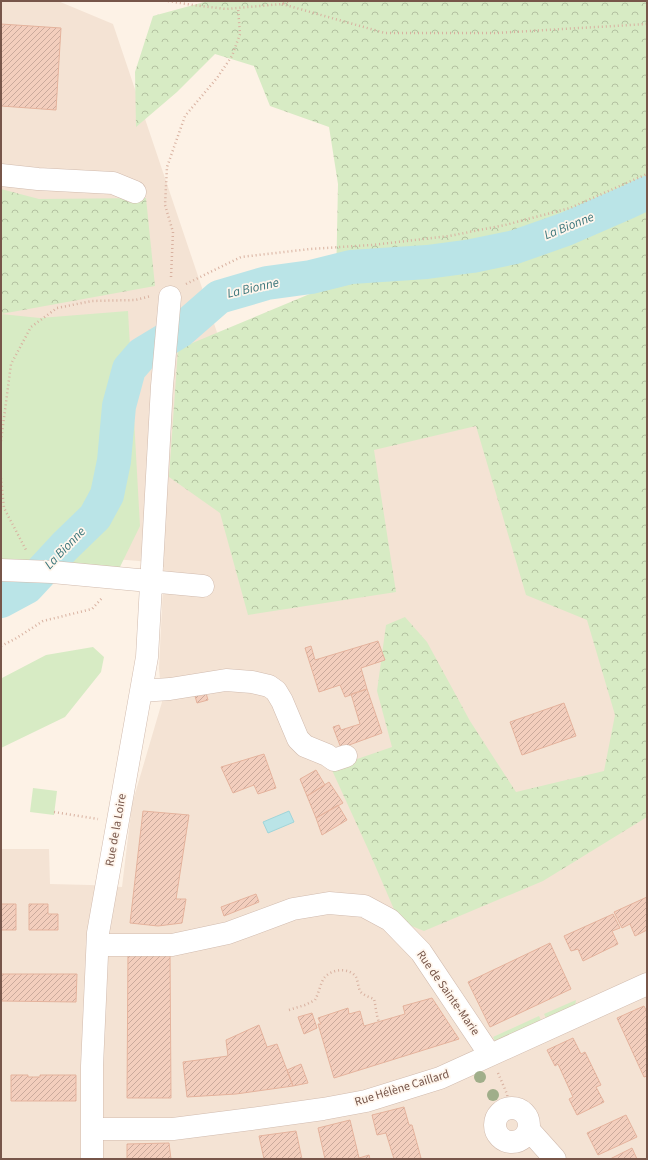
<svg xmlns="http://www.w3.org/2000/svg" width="648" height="1160" font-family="'Source Sans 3',sans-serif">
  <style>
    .residential { fill: #f4e3d4 }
    .green { fill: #d7ebc4 }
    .forest { fill: url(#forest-crowns) }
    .water { fill: #bae4e7; stroke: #a0d5d9 }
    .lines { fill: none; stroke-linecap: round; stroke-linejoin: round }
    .river { stroke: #bae4e7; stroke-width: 34 }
    .building { fill: url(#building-hatch); stroke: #e5b39d }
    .minor-casing { stroke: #d1bbae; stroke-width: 23 }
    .path { stroke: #d8b1a0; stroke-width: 2.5; stroke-dasharray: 1 3; stroke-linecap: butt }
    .minor { stroke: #fff; stroke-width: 22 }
    .tree { fill: #a0ae8a }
    .labels { text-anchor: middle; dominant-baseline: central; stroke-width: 3.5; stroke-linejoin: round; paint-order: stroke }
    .street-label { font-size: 12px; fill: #77564a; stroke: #fff6ed }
    .water-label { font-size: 13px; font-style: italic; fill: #3d777c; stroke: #fff6ed }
  </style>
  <defs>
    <pattern id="forest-crowns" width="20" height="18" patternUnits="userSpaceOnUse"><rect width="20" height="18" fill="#d7ebc4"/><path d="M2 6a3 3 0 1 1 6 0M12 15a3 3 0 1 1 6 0" fill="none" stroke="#b3c1a1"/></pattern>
    <pattern id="building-hatch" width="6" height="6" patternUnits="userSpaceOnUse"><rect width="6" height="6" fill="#f3cebd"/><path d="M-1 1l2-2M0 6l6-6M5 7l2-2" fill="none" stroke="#caaa9c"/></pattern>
  </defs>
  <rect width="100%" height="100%" fill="#fdf2e6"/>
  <path class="residential" d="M1,1H58L113,24L254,442L647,376V1159H1V849H49L50,884L90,885L122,887L132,804L162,702L159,668L164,567L139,561L1,550Z"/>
  <path class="green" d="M128,311L140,526L118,571L1,562V314L40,318Z
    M93,647L104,657L101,672L65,717L1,748V679L2,678L46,655Z
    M33,788L57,791L54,815L30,812Z
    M576,1000L575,1006L547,1020L544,1014Z
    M539,1016L542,1022L496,1043L493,1037Z"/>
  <path class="forest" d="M208,1H647V817L543,881L424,931L399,921L368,849L331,768L392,747L377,691L386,625L405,617L427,642L470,721L516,792L604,771L615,715L587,620L526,595L476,426L374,450L396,592L248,615L220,513L169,477L178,349L336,283L338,184L329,127L270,106L254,66L215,54L177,92L136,127L135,72L153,16Z
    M1,189L39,199L146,198L155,286L1,314Z"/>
  <path class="water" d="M289,811L294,822L268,833L263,822Z"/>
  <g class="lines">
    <path class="river" d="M1,601L27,587L65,546L95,517L107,495L114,461L119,406L129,369L142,354L180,331L219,297L267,283L311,277L351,267L427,262L472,256L515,247L566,229L628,202L647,193"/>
  </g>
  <path class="building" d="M1,24L61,28L56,110L1,106Z
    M378,641L385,660L361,668L367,689L345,697L340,685L319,692L305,648L311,646L315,660Z
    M367,689L382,733L341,748L333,727L339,725L341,730L360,724L351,694Z
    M206,693L208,700L197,703L195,696Z
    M564,703L576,736L522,755L510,722Z
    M264,754L276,788L258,794L254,785L233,793L221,767Z
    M316,770L325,785L307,796L300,779Z
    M329,782L343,803L316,818L307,796Z
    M338,805L347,820L322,835L316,818Z
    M143,811L189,815L176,899H186L182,923L158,926L130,923Z
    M256,894L259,902L224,916L221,907Z
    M647,897V930L635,936L630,924L622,928L614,912Z
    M1,904H16V930H1Z
    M29,904H48V914H58V930H29Z
    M613,914L620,928L612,931L618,944L583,961L578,949L571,951L564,936Z
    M550,943L571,989L490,1027L468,982Z
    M128,949H170L171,1098H127Z
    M1,974H77L76,1002L1,1001V1009Z
    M432,998L459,1039L334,1078L318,1024H321L318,1018L348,1008L349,1014L360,1011L364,1026L405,1014L403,1006Z
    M644,1006L647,1012V1076L644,1077L617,1018Z
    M312,1013L317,1028L304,1034L298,1017Z
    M259,1025L267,1047L277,1044L293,1086L236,1094L187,1097L183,1062L228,1056L226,1040Z
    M573,1038L581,1054L585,1052L601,1085L596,1087L604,1102L577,1115L569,1099L573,1097L558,1064L555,1066L547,1050Z
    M301,1064L308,1083L293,1086L287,1070Z
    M11,1075H28V1077H40V1075H76V1101H11Z
    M404,1107L409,1125H412L421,1158L415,1159H394L386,1133L377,1135L372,1115Z
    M626,1115L637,1137L598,1155L587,1133Z
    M350,1120L359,1158L369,1155L370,1159H325L318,1128Z
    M296,1131L302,1159H264L259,1136Z
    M169,1143L171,1159H127V1144Z
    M632,1148L637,1159H610Z"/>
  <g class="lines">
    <g class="minor-casing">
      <path id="minor" d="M1,175L38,179L113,183L135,192
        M1,570L52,572L203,586
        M141,691L170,689L226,680L252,682L269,686L276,691L282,701L298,739L305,746L327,755L334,760L346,756
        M98,945H172L228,933L293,909L329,903L364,906L390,920L421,952L490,1055
        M495 1125a17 17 0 1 1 34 0a17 17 0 1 1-34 0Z
        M92,1129H173L251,1119L323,1109L366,1101L440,1078L647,984
        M529,1130L555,1159
        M92,1159V1066L98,933L147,657L162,386L170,297"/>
    </g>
    <path class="path" d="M168,1L193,5L226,9L282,4L290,1
      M282,4L385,33H496L647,24
      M171,277L173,232L165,205L167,167L185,116L217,78L232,56L240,34L238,8
      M186,284L241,257L310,249L372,245L449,236L505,225L570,208L647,174
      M1,441L11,364L31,327L57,308L92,301L135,300L151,296
      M1,478L4,508L26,550
      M1,646L15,639L43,621L92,609L103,597
      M54,812L98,819
      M289,1010L305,1005L315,1000C319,993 321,981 325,977C332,969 349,967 356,977C358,981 358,987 360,991C363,995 369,997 374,999C376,1007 376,1015 379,1022
      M498,1073L507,1094L509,1108"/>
    <use href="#minor" class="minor"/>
  </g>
  <g class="tree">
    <circle cx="480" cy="1077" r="6"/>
    <circle cx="493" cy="1095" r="6"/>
  </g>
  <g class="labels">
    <g class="street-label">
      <text transform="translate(116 830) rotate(-80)">Rue de la Loire</text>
      <text transform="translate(448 993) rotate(55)">Rue de Sainte-Marie</text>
      <text transform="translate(402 1088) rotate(-17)">Rue Hélène Caillard</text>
    </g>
    <g class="water-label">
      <text transform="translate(569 226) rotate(-22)">La Bionne</text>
      <text transform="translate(253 288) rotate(-13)">La Bionne</text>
      <text transform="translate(65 548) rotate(-46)">La Bionne</text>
    </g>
  </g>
  <rect width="648" height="1160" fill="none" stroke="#77564a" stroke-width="4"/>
</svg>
